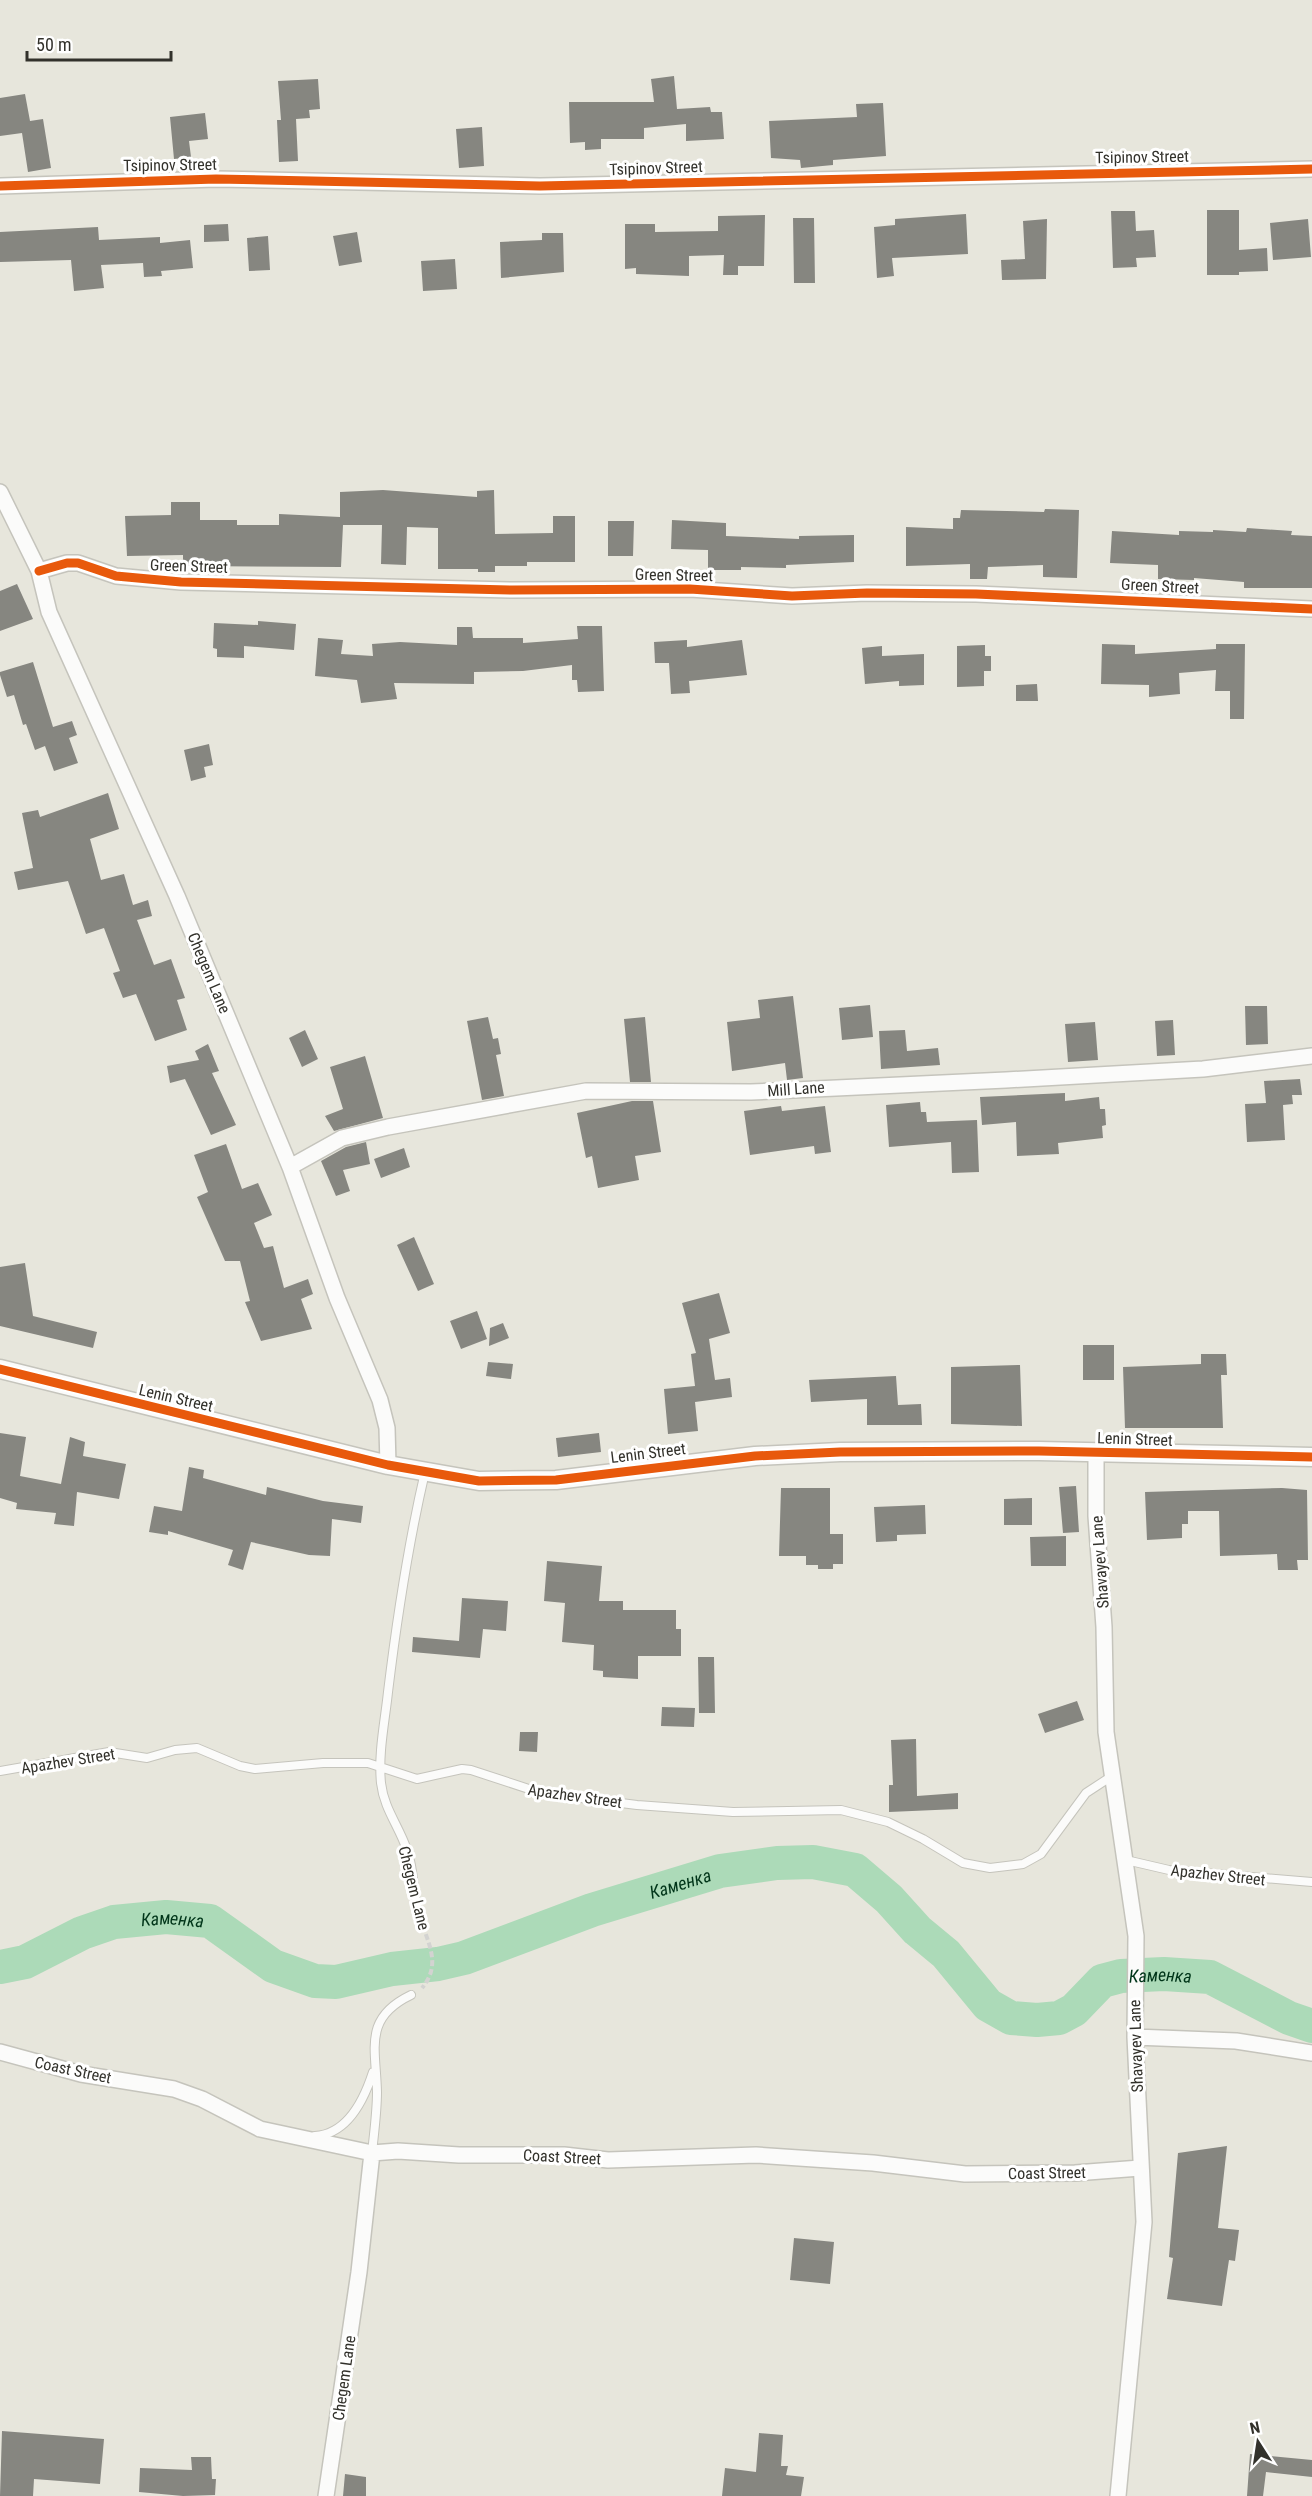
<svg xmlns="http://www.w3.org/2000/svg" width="1312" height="2496" font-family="'Roboto Condensed',sans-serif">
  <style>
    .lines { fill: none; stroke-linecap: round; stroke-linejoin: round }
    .river { stroke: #acdab8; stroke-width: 34 }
    .building { fill: #868680 }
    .service-casing { stroke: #c5c4bc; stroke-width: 10 }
    .minor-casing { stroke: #c5c4bc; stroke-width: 18 }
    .tertiary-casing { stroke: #c5c4bc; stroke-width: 21 }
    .path { stroke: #d3d3d1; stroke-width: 4; stroke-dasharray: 6 3; stroke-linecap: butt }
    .service { stroke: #fbfbfa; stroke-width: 8 }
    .minor { stroke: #fbfbfa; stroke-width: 15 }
    .tertiary { stroke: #fbfbfa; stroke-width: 18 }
    .cycleway-casing { stroke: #fff; stroke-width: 13 }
    .cycleway { stroke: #e8590c; stroke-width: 9 }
    .labels { text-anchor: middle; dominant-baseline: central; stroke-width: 6; stroke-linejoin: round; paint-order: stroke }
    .street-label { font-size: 16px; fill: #32312b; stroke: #fff }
    .water-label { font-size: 18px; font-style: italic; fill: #003519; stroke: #fff }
  </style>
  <rect width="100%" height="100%" fill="#e7e6dc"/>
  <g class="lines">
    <path class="river" id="s1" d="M0,1967L25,1962L82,1933L114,1922L166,1917L210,1921L273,1966L315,1981L336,1982L392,1969L438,1964L464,1958L592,1910L720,1871L777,1863L813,1862L855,1870L889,1899L917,1930L946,1954L988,2005L1011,2018L1037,2020L1059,2018L1074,2010L1102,1981L1121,1976L1164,1974L1210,1977L1289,2018L1312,2026"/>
  </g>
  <path class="building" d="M674,76L677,109L710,107L711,112H722L724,139L686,141V124L644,128V139H601V149L585,150V142L570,143L569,102H654L651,79Z
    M318,79L320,109L309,110L310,118L296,119L298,161L279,162L277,120H281L278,81Z
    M25,94L30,121L43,119L51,168L28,172L22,133L0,136V98Z
    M883,103L886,156L833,160V165L801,168L800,160L771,158L769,121L857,117L856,104Z
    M205,113L208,139L189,141L191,157L174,159L170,117Z
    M482,127L484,166L459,168L456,129Z
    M1207,210H1239V250L1267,248L1268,271L1239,272V275H1207Z
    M1111,211H1135L1136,231L1154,230L1156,257L1136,258L1137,267L1113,268Z
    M966,214L968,254L892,258L894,276L877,278L874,227L895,225V219Z
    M765,215L764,266H738V275H723L724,255L689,256V276L636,274V268L625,269V224H655V232L718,231V216Z
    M793,218H814L815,283H794Z
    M1047,219L1046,279L1002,280L1001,260L1025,259L1023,221Z
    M1308,219L1311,257L1273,260L1270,223Z
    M228,224L229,241L204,242V225Z
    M98,227L99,240L160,237V243L190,240L193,268L161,271L162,276L144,277L143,263L101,265L104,288L74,291L71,260L0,262V232Z
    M357,232L362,262L339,266L333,236Z
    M542,233H563L564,272L501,278L500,242L542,240Z
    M268,236L270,270L249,271L247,238Z
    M455,259L457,289L423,291L421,261Z
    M383,490L477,497V491L494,490L495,534L553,533V516H575V562H527V566H495V572H478V569H438V528L407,527L406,565L381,564L382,525H343L341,567L183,566V555L127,556L125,516L171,515V502H200V520H237V525H279V514L340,517V492Z
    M1045,509L1079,510L1077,578L1043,577V565L988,567L987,579H970V564L906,566V527L953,529V518H960L961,510L1044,512Z
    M672,520L726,523V536L799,539V536L854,535V562L786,565V568L741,567V570H708V550L671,549Z
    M608,521H634L633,556H608Z
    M1247,528L1292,531L1291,535L1312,536V588H1244V582L1194,578V580L1158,579V565L1110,563L1112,531L1179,535V531L1213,532V530L1246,532Z
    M17,584L33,619L0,631V591Z
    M258,621L296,624L294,650L244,646V658L217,657V649L213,648L214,623L258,625Z
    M577,626H602L604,691L578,692L577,680H572V665L523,671L474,672V684L394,683L397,699L361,703L357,680L315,676L318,638L343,640L341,654L373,656L372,644L400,642L457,645V627H472L473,638H523V643L578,639Z
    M687,640V647L742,640L747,675L689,681L690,693L671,694L669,663H655L654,642Z
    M1102,644L1135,645V654L1216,649V644H1245L1244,719H1230V691H1215L1216,670L1179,673L1180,694L1149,697V685L1101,684Z
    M985,645V656H991V671H984V686L957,687V646Z
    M882,646V656L924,654V685L899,686V681L865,684L862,648Z
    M33,662L53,727L72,721L77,735L69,738L78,763L54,771L45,746L35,750L26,724L23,725L14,695L7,697L0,675V672Z
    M1037,684L1038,701H1016V685Z
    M209,744L213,765L204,767L206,777L191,781L184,750Z
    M108,793L119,829L90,839L101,880L124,874L133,905L148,900L152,916L137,920L154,965L171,959L185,998L177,1000L187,1030L155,1041L136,994L123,998L113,973L120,971L104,928L86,934L68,881L18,890L14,872L33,868L22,813L38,810L40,817Z
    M793,996L803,1078L787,1080L785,1063L732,1071L727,1022L760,1018L758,1000Z
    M870,1005L873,1037L842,1040L839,1008Z
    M1245,1006H1267L1268,1044L1246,1045Z
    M488,1017L493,1039L498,1038L501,1054L496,1055L504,1096L482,1100L467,1021Z
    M645,1017L651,1082H630L624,1019Z
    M1173,1020L1175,1055L1157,1056L1155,1021Z
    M1095,1022L1098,1060L1068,1062L1065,1024Z
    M305,1030L318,1059L302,1067L289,1038Z
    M905,1030L907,1051L938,1048L940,1065L881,1069L879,1031Z
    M208,1044L219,1071L212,1073L236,1125L211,1135L185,1079L170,1083L167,1066L199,1060L195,1051Z
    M365,1056L383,1118L334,1131L325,1116L343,1109L330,1067Z
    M1300,1079L1302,1095H1292L1293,1104L1283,1105L1285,1140L1247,1142L1245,1104L1266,1103L1264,1081Z
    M1065,1093V1101L1099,1097L1100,1109H1105L1106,1125L1102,1126L1103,1138L1058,1143L1059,1154L1017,1156L1016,1122L982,1125L980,1097Z
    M632,1101H653L661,1152L635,1156L639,1180L598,1188L592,1156L586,1158L577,1113Z
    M920,1102L921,1112H926L927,1122L977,1120L979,1172L952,1173L951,1142L889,1147L886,1105Z
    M781,1106L782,1111L825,1106L831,1152L815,1154L814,1146L750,1155L744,1111Z
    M366,1142L370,1164L343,1170L350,1191L336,1196L321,1161L346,1147Z
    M226,1144L242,1189L258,1183L272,1215L254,1223L264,1248L273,1246L284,1288L308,1279L313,1294L301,1299L312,1329L261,1341L245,1302L250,1301L240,1261H225L197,1197L208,1192L194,1155Z
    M404,1148L410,1167L381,1178L374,1159Z
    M414,1237L434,1284L418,1291L397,1245Z
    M25,1263L33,1316L97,1332L93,1348L0,1326V1267Z
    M719,1293L730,1333L709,1339L715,1380L730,1378L732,1397L695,1402L698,1431L668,1434L664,1389L695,1386L691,1354L696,1353L682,1303Z
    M477,1311L487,1339L461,1349L450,1321Z
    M503,1323L509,1338L489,1346L490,1328Z
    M1083,1345H1114V1380H1083Z
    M1201,1354H1226L1227,1375H1221L1223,1428H1125L1123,1367L1201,1364Z
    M488,1362L513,1364L511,1379L486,1376Z
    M1020,1365L1022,1426L951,1424V1367Z
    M896,1376L898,1405L921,1404L922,1425H867V1399L811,1402L809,1380Z
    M0,1433L26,1437L20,1476L61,1484L70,1437L85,1442L83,1456L126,1464L119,1499L77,1492L74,1526L54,1524L56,1513L16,1509L17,1503L0,1498Z
    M599,1433L601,1452L558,1457L556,1438Z
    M189,1467L204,1470L203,1478L266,1495L267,1487L323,1501L363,1506L361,1523L332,1519L330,1556L309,1555L251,1542L243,1570L228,1565L233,1550L168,1531V1535L149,1532L154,1506L182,1511Z
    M1076,1486L1079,1532L1063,1533L1059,1487Z
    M781,1488H830V1534H843V1564H833V1569H818V1565H806V1556H779Z
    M1282,1488L1307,1490L1308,1560H1297L1298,1570H1278L1277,1554L1220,1556L1219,1511H1188V1524H1182V1538L1147,1540L1145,1492Z
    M1032,1498V1525H1004V1499Z
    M925,1505L926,1534L897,1535V1541L876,1542L874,1507Z
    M1066,1536V1566H1031L1030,1537Z
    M547,1561L602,1566L599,1601H623V1610H676V1629H681V1656H638V1679L603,1677V1671L593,1670L594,1645L562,1642L565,1603L544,1601Z
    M462,1598L508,1601L506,1631L483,1629L480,1658L412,1652L413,1637L459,1641Z
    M698,1657H714L715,1713H699Z
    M1077,1701L1084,1720L1045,1733L1038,1714Z
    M662,1707L695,1708L694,1727L661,1726Z
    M520,1732H538L537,1752L519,1751Z
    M916,1739L917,1796L958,1793V1809L889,1812V1785H893L891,1740Z
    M1227,2146L1218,2228L1239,2230L1235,2261L1229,2260L1222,2306L1167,2299L1173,2258L1169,2257L1178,2153Z
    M794,2238L834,2242L830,2284L790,2280Z
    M2,2431L104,2439L100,2484L34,2479L33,2496H0Z
    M759,2433L783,2435L781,2466H788L786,2475L804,2477L801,2496H722L725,2468L756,2472Z
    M1250,2454L1312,2460V2477L1266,2472L1263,2496H1247Z
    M191,2457H211L212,2479H216L215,2495L183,2496L139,2492L140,2468L192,2470Z
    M345,2474L366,2477V2496H343Z"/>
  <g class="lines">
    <g class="service-casing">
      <path id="service" d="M0,1771L109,1752L147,1758L175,1750L197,1748L240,1766L255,1769L323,1763H368L417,1779L462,1769L471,1770L541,1793L637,1805L733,1812L841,1810L888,1822L923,1839L963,1863L990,1868L1023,1864L1041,1854L1086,1793L1112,1776
        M1126,1860L1169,1870L1312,1882
        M417,1908C413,1889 414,1869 407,1850C399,1826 384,1809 381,1783C378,1753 385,1721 388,1692C397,1618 408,1545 425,1472
        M315,2136C348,2134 364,2100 373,2072
        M372,2153C374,2133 377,2112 377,2092C376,2048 363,2018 411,1995"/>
    </g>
    <g class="minor-casing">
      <path id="minor" d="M0,186L216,179L540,186L1312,169
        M0,492L39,571L49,612L177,896L290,1167L337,1298L380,1400L387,1428L388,1465
        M39,571L67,563H78L116,576L181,582L512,590L690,589L792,596L867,593L976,594L1312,609
        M290,1167L342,1138L388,1127L586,1091L751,1092L1006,1080L1203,1069L1312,1056
        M1096,1453V1516L1104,1627L1106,1732L1136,1936L1135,2037L1144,2222L1118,2496
        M1135,2037L1236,2041L1312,2053
        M0,2052L81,2074L174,2089L202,2099L260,2129L372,2153L398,2151L459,2155H564L608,2160L756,2155L873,2163L965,2174L1075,2173L1140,2168
        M326,2496L359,2272L372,2153"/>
    </g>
    <g class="tertiary-casing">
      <path id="tertiary" d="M0,1369L388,1465L479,1481L556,1480L755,1456L840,1452L1039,1451L1312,1457"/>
    </g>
    <path class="path" d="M420,1917C428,1944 442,1964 422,1988"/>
    <use href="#service" class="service"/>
    <use href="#minor" class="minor"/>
    <use href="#tertiary" class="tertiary"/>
    <g class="cycleway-casing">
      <path id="cycleway" d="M0,186L216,179L540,186L1312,169
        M39,571L67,563H78L116,576L181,582L512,590L690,589L792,596L867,593L976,594L1312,609
        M0,1369L388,1465L479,1481L556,1480L755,1456L840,1452L1039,1451L1312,1457"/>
    </g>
    <use href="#cycleway" class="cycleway"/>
  </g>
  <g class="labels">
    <g class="street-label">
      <text transform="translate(1142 157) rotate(-1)">Tsipinov Street</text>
      <text transform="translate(170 165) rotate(-1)">Tsipinov Street</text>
      <text transform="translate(656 168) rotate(-2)">Tsipinov Street</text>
      <text transform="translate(189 566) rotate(2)">Green Street</text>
      <text transform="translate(674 575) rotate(1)">Green Street</text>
      <text transform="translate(1160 586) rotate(3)">Green Street</text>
      <text transform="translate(209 973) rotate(67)">Chegem Lane</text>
      <text transform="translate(796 1089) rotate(-4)">Mill Lane</text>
      <text transform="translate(176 1398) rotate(13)">Lenin Street</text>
      <text transform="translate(1135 1439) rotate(2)">Lenin Street</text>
      <text transform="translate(648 1453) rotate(-7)">Lenin Street</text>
      <text transform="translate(1100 1562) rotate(-94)">Shavayev Lane</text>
      <text transform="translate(68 1761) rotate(-9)">Apazhev Street</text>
      <text transform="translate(575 1796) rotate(8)">Apazhev Street</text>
      <text transform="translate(1218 1875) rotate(6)">Apazhev Street</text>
      <text transform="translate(414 1888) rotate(76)">Chegem Lane</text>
      <text transform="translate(1136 2046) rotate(-92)">Shavayev Lane</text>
      <text transform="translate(73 2070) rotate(12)">Coast Street</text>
      <text transform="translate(562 2157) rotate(3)">Coast Street</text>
      <text transform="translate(1047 2173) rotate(-1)">Coast Street</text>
      <text transform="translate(344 2378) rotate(-82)">Chegem Lane</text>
    </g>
    <g class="water-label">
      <text stroke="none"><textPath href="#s1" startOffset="722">Каменка</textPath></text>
      <text stroke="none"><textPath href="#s1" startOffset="182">Каменка</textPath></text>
      <text stroke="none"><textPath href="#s1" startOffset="1281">Каменка</textPath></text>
    </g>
  </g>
  <g transform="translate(1258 2442) rotate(348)" stroke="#ffffff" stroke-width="4.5" paint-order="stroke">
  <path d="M0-4.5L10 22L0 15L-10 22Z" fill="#32312b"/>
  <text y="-9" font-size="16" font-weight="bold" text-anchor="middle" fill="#32312b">N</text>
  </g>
  <path d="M27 51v9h144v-9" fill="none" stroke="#32312b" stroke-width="3"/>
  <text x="36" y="51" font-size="18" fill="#32312b" stroke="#ffffff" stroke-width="4.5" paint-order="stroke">50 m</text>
</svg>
